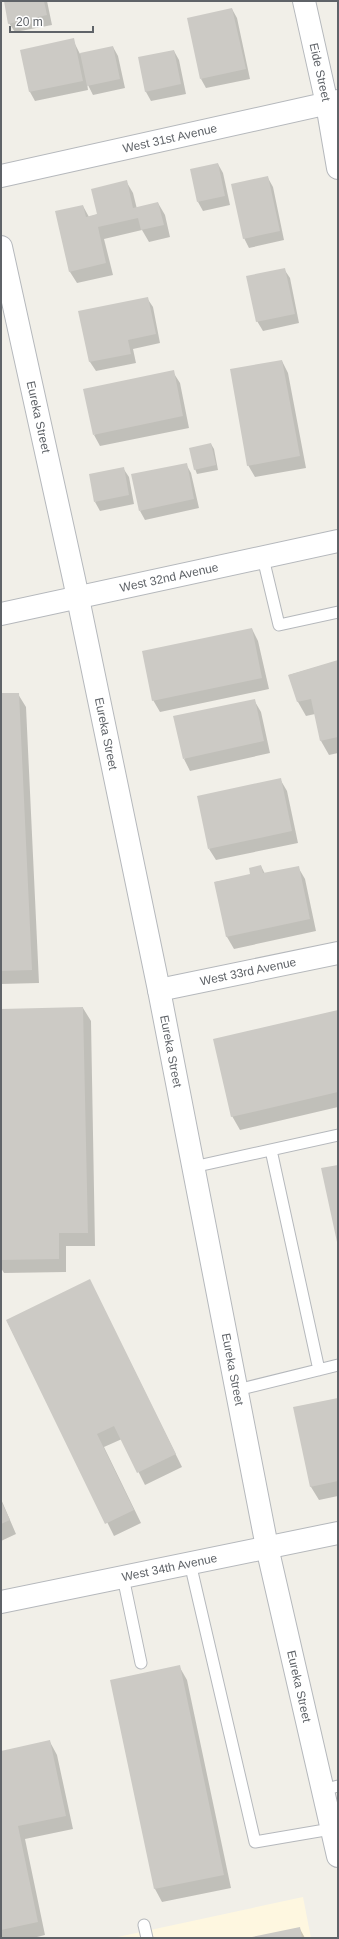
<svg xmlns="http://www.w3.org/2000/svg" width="339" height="1939" font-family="Helvetica,sans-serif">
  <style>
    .commercial { fill: #fef7e0 }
    .shadow { fill: #0003 }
    .building { fill: #cccac5 }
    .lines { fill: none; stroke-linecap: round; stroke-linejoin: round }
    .lane-casing { stroke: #b5b8bc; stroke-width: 13 }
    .street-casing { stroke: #b5b8bc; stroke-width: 24 }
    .lane { stroke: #fff; stroke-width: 11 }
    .street { stroke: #fff; stroke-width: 22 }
    .labels { text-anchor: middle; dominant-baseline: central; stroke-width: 3; stroke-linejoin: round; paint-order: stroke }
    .street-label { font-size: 12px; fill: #5f6368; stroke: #fff }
  </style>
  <rect width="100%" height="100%" fill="#f1efe8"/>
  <path class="commercial" d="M303,1897L311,1938H113Z"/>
  <path class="shadow" d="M5,1H47L52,25L15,32L9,23Z
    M232,9L237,18L250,79L206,88L201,79Z
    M73,40L80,54L113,47L118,56L125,88L93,95L87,83L88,90L35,101L30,92L21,51Z
    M174,51L179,60L186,94L151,101L146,92L139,58Z
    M218,164L223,173L230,205L203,211L198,202Z
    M268,178L273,187L284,240L249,248L244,238Z
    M126,181L133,193L137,209L158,203L165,215L170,237L149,242L142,230L104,239L113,275L77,283L70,272L83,206L89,217L98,214Z
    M284,269L290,278L299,323L263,331L257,321Z
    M147,298L153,307L160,343L133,349L136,363L96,371L90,362L80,312Z
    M282,361L288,373L306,468L255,477L248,465Z
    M173,372L180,383L189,428L100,446L94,435Z
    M211,444L214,449L218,470L197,474L195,469Z
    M186,464L191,473L199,508L145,520L140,511Z
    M123,468L129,477L134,504L100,511L95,502Z
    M252,629L258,641L269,689L160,712L153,700Z
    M338,661V753L329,755L321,741L315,714L306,716L298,702L289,675Z
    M1,694H18L26,707L39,983L1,984Z
    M254,700L261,712L270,753L190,771L184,759Z
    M280,779L287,791L298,843L216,860L209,849Z
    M261,866L265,874L298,867L305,879L316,931L234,949L227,937L215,882L251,875Z
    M83,1008L91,1021L95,1246H66V1272L4,1273L1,1268V1010Z
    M338,1012V1107L240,1130L232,1116Z
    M90,1281L182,1467L145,1485L122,1439L104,1447L141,1523L114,1536L7,1321Z
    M338,1399V1496L319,1500L311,1487L295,1408Z
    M1,1499L16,1534L1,1541Z
    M179,1666L187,1680L231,1888L162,1902L155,1889L111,1681Z
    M50,1742L57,1755L73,1829L25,1839L45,1935L33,1938H1V1752Z
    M300,1929L305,1938H254Z"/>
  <path class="building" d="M4,1H44L47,15L8,24Z
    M232,8L246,69L200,79L187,18Z
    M74,38L83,81L29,92L20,50Z
    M113,46L120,79L87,86L80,53Z
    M174,50L181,84L145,92L138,57Z
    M218,163L225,196L197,202L190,169Z
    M268,176L280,231L243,239L231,184Z
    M127,180L133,208L158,202L164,225L141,230L138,218L98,227L106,263L69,272L55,211L83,205L86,217L97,214L91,189Z
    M285,268L295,314L256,322L246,276Z
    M148,297L156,334L128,340L131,354L89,362L78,311Z
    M282,360L300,456L247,466L230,369Z
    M174,370L183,416L93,435L83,389Z
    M211,443L216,465L194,470L189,448Z
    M187,463L194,499L139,511L131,474Z
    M124,467L129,495L94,502L89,474Z
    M252,628L262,678L152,701L142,651Z
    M338,660V737L320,741L311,699L297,702L288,675Z
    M1,693H19L32,970L1,971Z
    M255,699L264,741L183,759L173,716Z
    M281,778L292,831L208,849L197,796Z
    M261,865L263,873L299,866L310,919L226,937L214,882L250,874L249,868Z
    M83,1007L88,1233H59V1259L1,1260V1009Z
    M338,1010V1092L231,1117L213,1039Z
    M338,1165V1242H337L321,1168Z
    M90,1279L176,1454L137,1473L114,1426L97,1434L134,1510L105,1524L6,1320Z
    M338,1398V1481L310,1487L293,1407Z
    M1,1501L10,1520L1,1524Z
    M180,1665L224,1875L154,1889L110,1680Z
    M50,1740L66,1816L18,1826L38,1922L1,1930V1751Z
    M300,1927L302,1938H253L252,1937Z"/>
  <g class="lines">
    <g class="lane-casing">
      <path id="lane" d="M263,558L279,625L338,612
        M271,1150L319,1370
        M193,1167L338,1135
        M237,1390L338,1365
        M190,1563L255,1842L331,1829
        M123,1577L141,1663
        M322,1790L338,1786
        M144,1925L147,1938"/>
    </g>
    <g class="street-casing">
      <g id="street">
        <path id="s1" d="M304,1L327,104L338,168"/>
        <path id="s2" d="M1,176L338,101"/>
        <path id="s3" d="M1,247L74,579L159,990L267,1547L338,1856"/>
        <path id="s4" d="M1,614L338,541"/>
        <path id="s5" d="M159,990L338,953"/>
        <path id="s6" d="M1,1602L338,1533"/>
      </g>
    </g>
    <use href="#lane" class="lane"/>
    <use href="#street" class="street"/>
  </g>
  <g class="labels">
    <g class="street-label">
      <text stroke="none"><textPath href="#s1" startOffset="73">Eide Street</textPath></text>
      <text stroke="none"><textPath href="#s2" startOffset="173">West 31st Avenue</textPath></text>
      <text stroke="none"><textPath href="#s3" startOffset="174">Eureka Street</textPath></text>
      <text stroke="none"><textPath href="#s4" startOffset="172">West 32nd Avenue</textPath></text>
      <text stroke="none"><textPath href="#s3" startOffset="498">Eureka Street</textPath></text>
      <text stroke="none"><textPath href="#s5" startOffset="91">West 33rd Avenue</textPath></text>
      <text stroke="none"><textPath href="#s3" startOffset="822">Eureka Street</textPath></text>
      <text stroke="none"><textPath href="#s3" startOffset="1146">Eureka Street</textPath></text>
      <text stroke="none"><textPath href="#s6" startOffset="172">West 34th Avenue</textPath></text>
      <text stroke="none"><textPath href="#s3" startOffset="1470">Eureka Street</textPath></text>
    </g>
  </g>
  <rect width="339" height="1939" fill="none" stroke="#5f6368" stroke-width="4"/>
  <path d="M10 26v6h83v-6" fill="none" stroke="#5f6368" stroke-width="2"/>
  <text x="16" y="26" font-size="12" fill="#5f6368" stroke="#ffffff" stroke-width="3" paint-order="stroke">20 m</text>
</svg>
